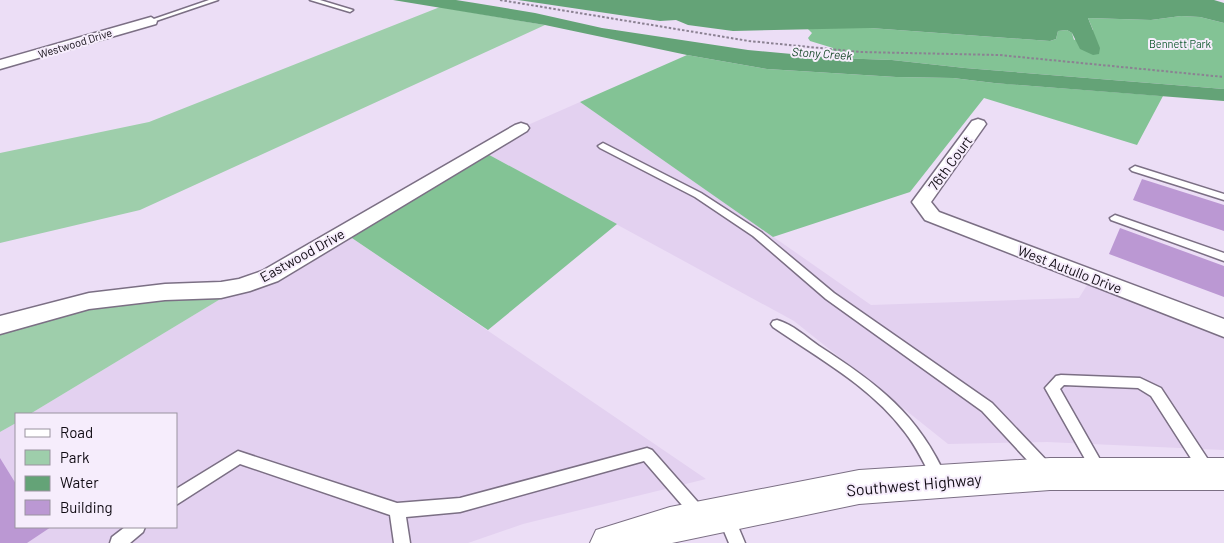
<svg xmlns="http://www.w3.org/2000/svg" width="1224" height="543" font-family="Barlow,sans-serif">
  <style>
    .built { fill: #e3d1f0 }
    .green { fill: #9eceab }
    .forest { fill: #83c395 }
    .water { fill: #64a377 }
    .building { fill: #bb98d3 }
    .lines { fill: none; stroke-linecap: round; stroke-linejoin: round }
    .service-casing { stroke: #7b6f84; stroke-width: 3 }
    .minor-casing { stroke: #7b6f84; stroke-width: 3 }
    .primary-casing { stroke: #7b6f84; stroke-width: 2 }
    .path { stroke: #8b8192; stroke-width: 2; stroke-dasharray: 2.5 2; stroke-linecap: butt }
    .service { fill: #fff; fill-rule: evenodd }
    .minor { fill: #fff; fill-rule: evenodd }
    .primary { fill: #fff; fill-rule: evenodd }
    .labels { text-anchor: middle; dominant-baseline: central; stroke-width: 4; stroke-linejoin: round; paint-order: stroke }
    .far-street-label { font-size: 11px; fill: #100b13; stroke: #f6edfc }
    .far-park-label { font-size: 11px; fill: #145c32; stroke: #f6edfc }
    .far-water-label { font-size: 12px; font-style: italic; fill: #19492a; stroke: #f6edfc }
    .street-label { font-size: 14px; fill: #100b13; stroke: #f6edfc }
    .near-street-label { font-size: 16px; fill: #100b13; stroke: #f6edfc }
  </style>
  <rect width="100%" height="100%" fill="#ecdef6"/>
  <path class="built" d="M580,102L871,305L1079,298L1092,277L1224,328V450L1047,442L948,444L794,321L482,151L521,128Z
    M343,232L706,479L523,524L468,543H0V432L16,423V527H176V414H30L242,286Z"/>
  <path class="green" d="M440,7L545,25L140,210L0,243V153L149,122Z
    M242,286L30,414H16V423L0,432V325L46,311Z"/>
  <path class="forest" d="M1181,16L1200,17L1224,23V89L965,68L892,60L835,58L830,55L833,48L810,41L808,38L812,33L807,28H870L1050,41L1056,39L1058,31L1067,30L1072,33L1074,40L1093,30L1088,18L1151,20Z
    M687,55L767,69L896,77L953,78L994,83L1163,96L1137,145L984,98L910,192L773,237L580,102Z
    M482,151L617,224L488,330L343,232Z"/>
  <path class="water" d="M393,0H456L475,3L535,13L602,28L748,50L835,58L892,60L965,68L1224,89V101L994,83L953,78L896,77L767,69L687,55L545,25Z
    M518,0H1214L1224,3V23L1200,17L1181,16L1151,20L1088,18L1100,48L1099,54L1093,55L1080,49L1072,33L1067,30L1058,31L1056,39L1050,41L870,28L733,31L688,25L676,20L660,21Z"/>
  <path class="building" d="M1142,179L1224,205V231L1133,200Z
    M1120,228L1224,266V297L1109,254Z
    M0,458L16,484V527H51L27,543H0Z"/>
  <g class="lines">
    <g class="service-casing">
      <path id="service" d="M209,0H218L153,22L148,21Z
        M310,0H320L353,10L350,12Z
        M603,143L701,193L761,232L834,293L992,403L1050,464L1052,469L1050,474L1045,476L1040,474L982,411L826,299L753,236L695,197L600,148L598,146Z
        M1135,166L1224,194V200L1132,171L1130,169Z
        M1115,215L1224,253V261L1111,220L1110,218Z
        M777,320C792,324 806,337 819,346C878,384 918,414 947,479L945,484L940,486L935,484C925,466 917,447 904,431C870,386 818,358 773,327L771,324L773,321Z
        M1061,375L1140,378L1161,388L1211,464L1213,469L1211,474L1206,476L1201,474L1151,396L1138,388L1064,385L1060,389L1106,470L1104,475L1099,477L1094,475L1045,388L1056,376Z
        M647,448L652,450L704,509L707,514L704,519L699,521L694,519L644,461L460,512L406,517L410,543H394L390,515L240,464L176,505V489L238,451L397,503L460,498Z
        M726,510L732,512L745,543H729L718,517L720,512Z
        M125,527H145L143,532L130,543H110L112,537Z"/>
    </g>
    <g class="minor-casing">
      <path id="minor" d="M151,17L157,21L156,24L0,69V60Z
        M978,119L984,121L986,124L931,202L939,212L1224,319V337L925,220L912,202L972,121Z
        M521,123L527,125L529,128L527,131L278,281L250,291L221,298L165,300L89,309L0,334V316L89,293L165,284L221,282L239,279L262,271L515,125Z"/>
    </g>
    <g class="primary-casing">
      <path id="primary" d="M1050,458H1224V490H1050L859,504L672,543H590L596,530L670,507L859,470Z"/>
    </g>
    <path class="path" d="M500,0L749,41L860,52L999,55L1224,77"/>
    <use href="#service" class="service"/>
    <use href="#minor" class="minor"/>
    <use href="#primary" class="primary"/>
  </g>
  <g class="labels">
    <g class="far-street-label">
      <text transform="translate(75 43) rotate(-17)">Westwood Drive</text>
    </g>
    <g class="far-park-label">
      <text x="1180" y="43">Bennett Park</text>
    </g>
    <g class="far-water-label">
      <text transform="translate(822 53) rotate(4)">Stony Creek</text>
    </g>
    <g class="street-label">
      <text transform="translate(950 163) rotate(-54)">76th Court</text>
      <text transform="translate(302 255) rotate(-29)">Eastwood Drive</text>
      <text transform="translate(1070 269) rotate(21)">West Autullo Drive</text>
    </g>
    <g class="near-street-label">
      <text transform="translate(914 484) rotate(-5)">Southwest Highway</text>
    </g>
  </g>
  <rect x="15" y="413" width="162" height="115" fill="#f6edfc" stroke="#9a939f"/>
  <rect x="25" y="429" width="25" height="8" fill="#ffffff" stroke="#9a939f"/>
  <text x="60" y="438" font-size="15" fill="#100b13">Road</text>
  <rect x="25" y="450" width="25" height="15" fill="#9eceab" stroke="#9a939f"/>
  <text x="60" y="463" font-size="15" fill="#100b13">Park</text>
  <rect x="25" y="476" width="25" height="15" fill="#64a377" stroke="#9a939f"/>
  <text x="60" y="488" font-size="15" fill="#100b13">Water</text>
  <rect x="25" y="500" width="25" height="15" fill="#bb98d3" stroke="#9a939f"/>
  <text x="60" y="513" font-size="15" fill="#100b13">Building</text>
</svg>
